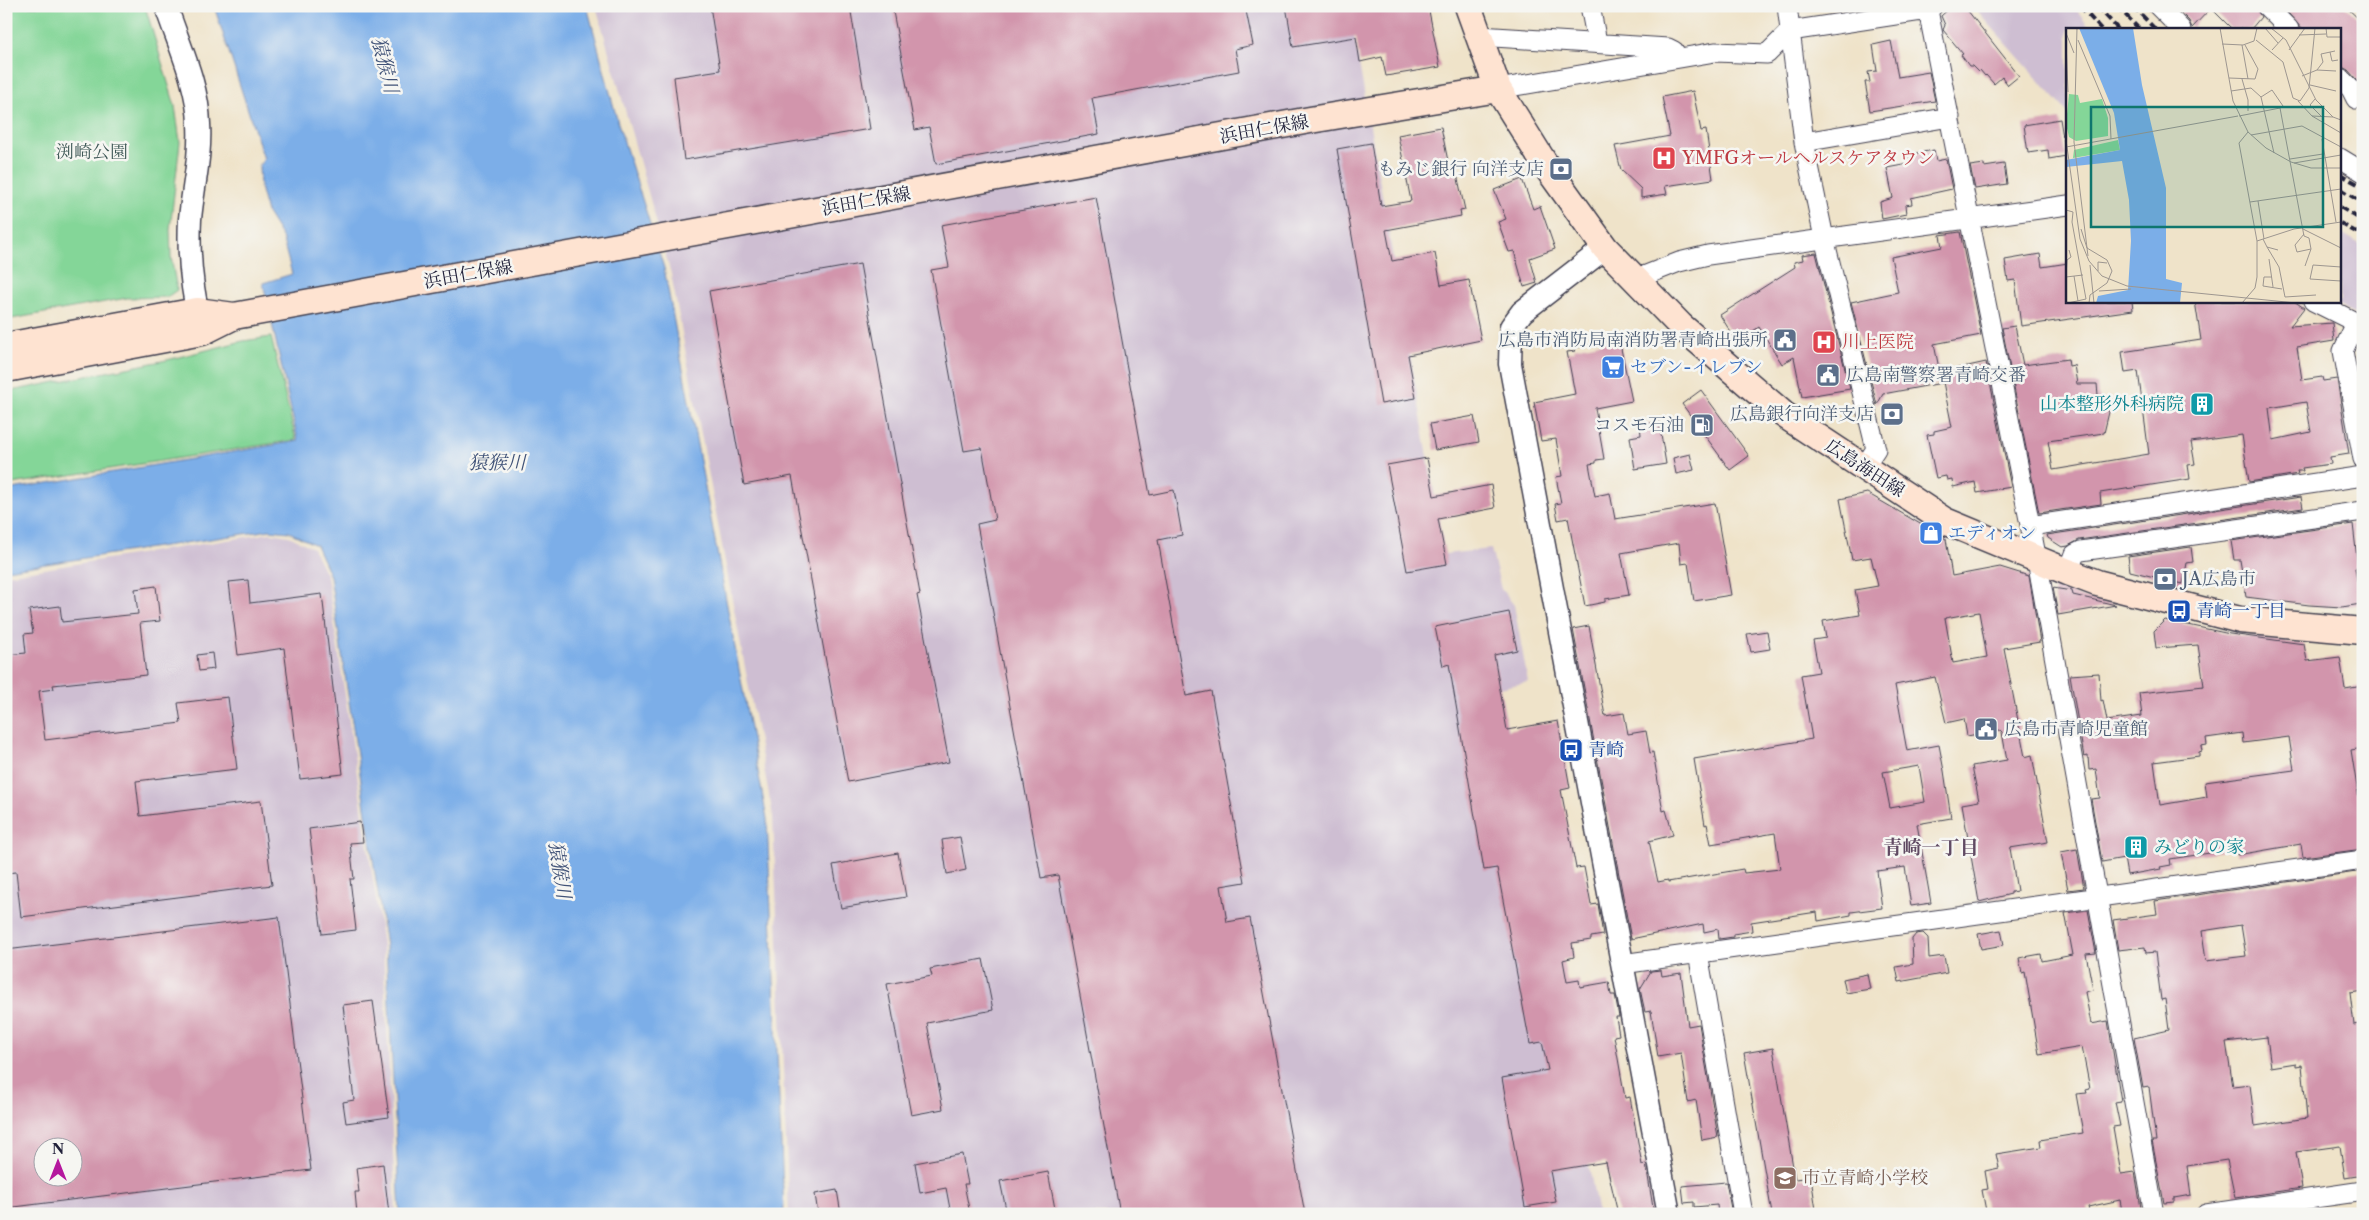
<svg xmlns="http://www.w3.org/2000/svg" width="2369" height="1220" font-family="'Libre Caslon Text','Noto Serif JP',serif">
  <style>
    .industrial { fill: #cebed2; fill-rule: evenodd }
    .green { fill: #84d698; stroke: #537c6a }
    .water { fill: #7baee8; stroke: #4e6892 }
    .building { fill: #d295ac; fill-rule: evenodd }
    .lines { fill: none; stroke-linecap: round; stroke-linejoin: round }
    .minor-casing { stroke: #413f50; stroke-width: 21 }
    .tertiary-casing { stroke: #413f50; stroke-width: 25 }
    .secondary-casing { stroke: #413f50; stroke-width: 29 }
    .minor { stroke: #fff; stroke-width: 19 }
    .tertiary { stroke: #fff; stroke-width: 22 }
    .secondary { stroke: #fee3d1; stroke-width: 26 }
    .rail { stroke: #22223b; stroke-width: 4; stroke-dasharray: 8 4; stroke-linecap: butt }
    .labels { text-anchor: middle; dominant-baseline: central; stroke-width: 5; stroke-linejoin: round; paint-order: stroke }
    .street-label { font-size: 18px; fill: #22223b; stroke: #f6f6f2 }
    .park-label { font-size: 18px; fill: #3f5857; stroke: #f6f6f2 }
    .health-label { font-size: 18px; fill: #be3a42; stroke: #f6f6f2; text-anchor: start }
    .service-label { font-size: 18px; fill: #4e5e75; stroke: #f6f6f2; text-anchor: end }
    .shop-label { font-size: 18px; fill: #366cbe; stroke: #f6f6f2; text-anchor: start }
    .culture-label { font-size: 18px; fill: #0d838f; stroke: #f6f6f2; text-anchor: end }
    .transit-label { font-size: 18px; fill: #164399; stroke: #f6f6f2; text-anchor: start }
    .education-label { font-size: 18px; fill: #785e54; stroke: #f6f6f2; text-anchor: start }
    .water-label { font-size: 19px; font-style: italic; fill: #415378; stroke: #f6f6f2 }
    .neighbourhood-label { font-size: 19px; font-weight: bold; fill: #604a63; stroke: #f6f6f2 }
    .inset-road { fill: none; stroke: #9d9690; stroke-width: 1 }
    .view { fill: #0f766e; fill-opacity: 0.15; stroke: #0f766e; stroke-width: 2.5 }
    .inset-edge { fill: none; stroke: #22223b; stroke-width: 2.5 }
  </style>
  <rect width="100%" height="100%" fill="#f6f6f2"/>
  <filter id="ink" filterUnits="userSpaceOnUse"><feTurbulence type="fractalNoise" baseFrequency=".02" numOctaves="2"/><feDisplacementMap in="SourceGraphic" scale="10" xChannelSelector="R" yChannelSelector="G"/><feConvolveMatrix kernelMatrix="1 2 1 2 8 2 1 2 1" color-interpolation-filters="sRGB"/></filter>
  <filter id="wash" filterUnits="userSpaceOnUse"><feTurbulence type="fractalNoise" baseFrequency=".0096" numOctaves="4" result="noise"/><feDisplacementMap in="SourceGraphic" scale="20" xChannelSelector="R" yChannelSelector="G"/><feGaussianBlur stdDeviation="1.12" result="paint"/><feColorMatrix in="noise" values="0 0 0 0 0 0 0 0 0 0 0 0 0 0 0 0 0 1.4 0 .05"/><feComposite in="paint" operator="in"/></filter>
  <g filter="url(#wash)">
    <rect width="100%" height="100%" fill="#efe3c9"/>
    <path class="industrial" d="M596,6H1349L1445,554L1491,549L1501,589L1514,605L1528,682L1500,688L1598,1214H789L773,816L671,274Z
      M1973,6H2074L2091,29H2068V113Z
      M2340,232L2363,246V318L2329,301H2340Z
      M271,533L289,536L313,548L327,576L383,946L396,1214H6V575ZM42,1148H72V1178H42Z"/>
    <path class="green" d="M6,6H145L175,106L180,142L170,229L171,257L177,290L167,297L127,298L6,320Z
      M271,337L296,440L6,485V392L167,360L243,341Z"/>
    <path class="water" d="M214,6H587L618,123L664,268L767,819L784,1214H400L386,946L330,576L316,545L289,532L270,530L6,570V490L298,441L263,283L292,274L282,237L267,213L260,187L259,166L264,159Z"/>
    <g id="blocks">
      <path class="building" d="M710,6H850L870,129L684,160L674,77L720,70Z
        M892,6H1245L1253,45L1235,49L1239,71L1092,98L1099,134L936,164L929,127L915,130Z
        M1286,6H1373L1429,11L1440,67L1386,76L1382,57L1360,62L1356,37L1293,47Z
        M1952,6H1964L2019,76L2008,85L2002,77L1994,84L1986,75L1985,76L1980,70L1978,72L1972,66H1969L1961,55L1963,54L1943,30L1945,25L1941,16Z
        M2187,6H2255L2261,17L2251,29H2232L2211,8L2192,28L2189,21L2181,13Z
        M2282,6H2345L2363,23V87L2348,70L2340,66V29H2302Z
        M1891,41L1898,77L1929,72L1935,101L1870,111L1865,82H1870L1868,72L1877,71L1873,45Z
        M1693,91L1701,131L1706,130L1713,179L1665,186L1667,194L1641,198V189L1621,170L1615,146L1670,136L1662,97Z
        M2060,119L2066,156L2049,159L2048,150L2028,153L2024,125Z
        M1441,127L1450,171L1456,170L1465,210L1460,211L1461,216L1386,230L1392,261L1435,253L1441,285L1469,280L1481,340L1408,355L1416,398L1381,404L1337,149L1371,143L1381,206L1411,201L1398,135Z
        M1934,150L1936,161L1946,159L1952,189L1911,198L1912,204L1905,205L1906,214L1882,219L1880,202L1893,198L1887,168L1908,164L1906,155Z
        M1984,164V167L2004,164L2007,184L1975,189L1970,166Z
        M1522,179L1533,209L1540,206L1555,249L1530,258L1537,283L1524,287L1514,251L1509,252L1498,222L1506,219L1494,190Z
        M1096,197L1150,495L1174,490L1182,535L1158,540L1186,696L1211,691L1245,882L1221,886L1227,922L1250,918L1305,1214H1120L1058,875L1041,878L977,524L995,520L982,448L964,451L931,270L949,267L941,225Z
        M1960,232L1981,335L1934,344L1942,383L1883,394L1877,405L1851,302L1898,292L1891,257L1942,247L1940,235Z
        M1816,253L1850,389L1802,397L1794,357L1782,364L1759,327L1737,342L1720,315L1795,267L1794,262L1803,260L1802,255Z
        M2040,254L2042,267L2068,263V301H2132L2133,310L2021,326L2015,280L2008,281L2005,260Z
        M860,264L920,594L917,595L949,762L848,782L792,476L744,485L709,291Z
        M2195,301H2294L2304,308L2290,326L2332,323L2334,341L2297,347L2302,380L2322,377L2323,381L2337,379L2349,454L2330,457L2331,464L2302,468L2303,471H2297L2298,474L2249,482L2242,435L2191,442L2195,464L2188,465L2190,479L2100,493L2101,504L2039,513L2002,328L2015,326L2023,365L2068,359L2069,366L2074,365L2077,384H2097L2098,395L2109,412L2104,433L2048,441L2053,470L2149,454L2138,371L2125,373L2122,352L2201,340ZM2306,402L2311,432L2273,440L2269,408Z
        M1619,339L1632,401L1595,408L1604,459L1596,460V463L1589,464L1595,496L1610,493L1615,519L1715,503L1731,595L1694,601L1688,563L1681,564L1679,543L1621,553L1629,595L1605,599V602L1585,606L1568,518L1558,520L1555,504L1561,503L1556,477L1562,476L1556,439L1541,441L1534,402L1575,394L1567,352L1575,351L1574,348Z
        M1986,362L2011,487L1977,493L1975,482L1953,487L1952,479L1947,480L1946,476L1936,478L1927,435L1934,434V431L1952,427L1941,372Z
        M1701,390L1749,456L1730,470L1682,404Z
        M1474,416L1479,442L1435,450L1430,424Z
        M1659,422L1666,464L1635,469L1630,437L1641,435L1640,425Z
        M1690,454L1694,470L1676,474L1673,458Z
        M1427,458L1434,496L1491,485L1495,508L1438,519L1447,564L1407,571L1387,465Z
        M1867,493L1946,539L1952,576L2000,567L2029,576L2040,642L2004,648L2025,757L2032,755L2048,842L2010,848L2017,891L2011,892V894L1979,902L1962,804L1979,801L1972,766L2007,760L2002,732L2000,730L1967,736L1964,719L1946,723L1935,677L1895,685L1907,751L1939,745L1944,771L1951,818L1917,824L1931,903L1911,906L1905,867L1877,871L1882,908L1851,912V915L1818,921L1817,912L1751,922L1752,931L1733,934V937L1719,939L1718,929L1704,932L1703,924L1631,939L1573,629L1589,626L1605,716L1624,713L1628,734L1646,731L1650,753L1653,752L1663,811L1666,810L1673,835L1649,841L1658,882L1668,880V882L1743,869L1744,873L1780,869L1775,833L1711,844L1707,824L1705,825L1694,759L1812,739L1801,675L1819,672L1813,640L1826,638L1823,621L1860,615L1855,590L1878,586L1871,557L1852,560L1840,499ZM1979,612L1987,657L1953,663L1945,618ZM1919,766L1925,802L1890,808L1883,772Z
        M2301,497L2303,508L2079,540L2068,546L2062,547L2048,538L2047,535Z
        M2353,524L2358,568H2355L2361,604L2342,607L2309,605L2246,597L2240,560H2234L2231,541Z
        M2191,547L2193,562L2187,563L2183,584L2130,571L2128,556Z
        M248,580L250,603L322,594L343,774L300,779L284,648L238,655L229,582Z
        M156,586L160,621L140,623L146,675L53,685L54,689L39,691L45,740L181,723L178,703L228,697L237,769L136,781L140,816L261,801L272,885L21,917L16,872L6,873V655L26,653L24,634L33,633L29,610L60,606L62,622L138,614L135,589Z
        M2053,588L2072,591L2073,595L2116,605L2058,615Z
        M1509,612L1517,650L1494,655L1507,730L1558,721L1570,788L1561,790L1576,868L1584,867L1591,905L1598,904L1603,935L1591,937V940L1572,943L1574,957L1563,960L1567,982L1579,980L1580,987L1609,982L1611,995H1615L1619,1017H1616L1619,1035L1614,1036L1625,1098L1630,1097L1642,1165L1646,1164L1654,1214H1618L1606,1162L1550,1171L1556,1202L1525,1207L1502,1078L1548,1070L1542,1042L1530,1044L1497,868L1484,870L1449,664L1443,666L1435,627Z
        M2165,620L2230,634L2304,644L2307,661L2340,657L2345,689L2363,686V748L2351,750L2359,800H2363V849L2303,857L2301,844L2237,855L2236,849L2170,859L2171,865L2160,867L2161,869L2127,875L2124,858L2102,862L2091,799L2100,798L2096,769L2089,770L2088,756L2084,757L2070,675L2099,673L2101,701L2103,700L2107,721L2142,716L2139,693L2204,686L2198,645L2156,648L2154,631ZM2242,733L2243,743L2289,737L2294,770L2205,782L2207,797L2160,805L2154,762L2199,756V752L2202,751L2201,746L2207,745L2206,738Z
        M1767,631L1770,649L1751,652L1747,634Z
        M212,653L214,669L199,671L197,655Z
        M360,822L363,842L350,843L354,879H350L356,930L322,934L309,829Z
        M960,837L966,870L947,874L942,840Z
        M2077,849L2084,888L2068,890L2061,852Z
        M898,853L906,897L841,908L833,865Z
        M2363,871V991L2350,993L2354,1025L2363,1023V1175L2345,1178L2340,1146L2296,1152L2302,1188L2235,1198L2227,1160L2187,1166L2191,1195L2174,1198V1202L2164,1203L2152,1141H2156L2149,1087L2143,1088L2134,1038L2169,1030L2165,999L2161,1000L2155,952L2146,953L2145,947L2118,950L2113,920L2157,914L2155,901ZM2241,925L2246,956L2206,961L2202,931ZM2267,1037L2271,1067L2296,1063V1066L2302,1065L2307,1118L2255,1126L2250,1085L2233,1087L2226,1042Z
        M2088,910L2096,953L2086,954L2093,990L2085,992L2091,1024L2108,1021L2121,1101L2115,1102L2120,1126L2113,1127L2121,1174L2135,1172L2141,1208L2122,1211L2120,1200L2088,1207L2089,1211L2075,1214H1992L1991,1210L1986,1211L1982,1190L1988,1189L1985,1171L1999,1168L1996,1154L2041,1147L2040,1140L2083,1133L2076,1094L2087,1093L2086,1090L2090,1089L2082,1047L2039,1054L2025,972L2022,973L2019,958L2041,954L2042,961L2073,955L2065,913Z
        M279,917L311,1170L6,1208V950ZM42,1148H72V1178H42Z
        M2001,930L2004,945L1981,949L1978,934Z
        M1923,933L1928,938L1929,958L1944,956L1947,973L1899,982L1896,967L1913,964L1912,939L1916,934Z
        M983,959L993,1010L927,1023L943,1109L911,1115L887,984L932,976L930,969Z
        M1661,970L1662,976L1681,973L1688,1026L1699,1024L1718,1137L1702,1140L1696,1100L1688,1102L1681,1053L1658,1057L1651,1011L1645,1012L1640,989L1651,971Z
        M1867,974L1870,989L1846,993L1843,979Z
        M373,1001L389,1117L346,1123L343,1102L354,1100L343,1005Z
        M1773,1048L1795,1179L1811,1177L1816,1210L1794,1214H1772L1744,1053Z
        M962,1154L968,1184H964L970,1214H951L946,1188L920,1193L915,1163Z
        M383,1164L389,1214H357L355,1192H359L356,1168Z
        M1048,1172L1056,1214H1007L1000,1181Z
        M1726,1182L1732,1214H1718L1717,1205L1694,1207V1202L1684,1203L1682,1186Z
        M837,1190L841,1214H818L815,1194Z"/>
    </g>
  </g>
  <g filter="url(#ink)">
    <use href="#blocks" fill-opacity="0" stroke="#413f50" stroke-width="1"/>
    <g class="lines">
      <g class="minor-casing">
        <path id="minor" d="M1590,6L1597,42
          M1787,6L1804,142L1824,238L1876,449L1864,467
          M1933,6L1928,10L2037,560L2154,1214
          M2158,6L2181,29
          M2266,6L2289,29
          M1479,36L1668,48L1674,51L1677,58
          M2340,78L2351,89L2356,99
          M1498,89L1715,52L1767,54L1790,31L1928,10
          M1804,142L1950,117
          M2340,158L2363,172
          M1636,279L1679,262L1708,255L2068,205
          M2313,301L2363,326
          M2356,323L2343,351L2363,459
          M2030,526L2363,476
          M2068,572L2075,554L2081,551L2363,511
          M1698,953L1743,1214
          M1622,964L2363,860
          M2206,1214L2363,1191"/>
      </g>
      <g class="tertiary-casing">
        <path id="tertiary" d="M166,6C178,43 198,84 199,124C201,156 193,187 190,219C188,256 192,292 201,328
          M1605,248L1522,312L1511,327L1510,364L1669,1214"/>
      </g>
      <g class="secondary-casing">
        <path id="secondary" d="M1468,6L1498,89L1546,166L1605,248L1681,326L1783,414L1945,521L2068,572L2097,583L2240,620L2363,631
          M6,346L197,311L234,316
          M6,369L202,332L234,316L1310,120L1498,89"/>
      </g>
      <use href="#minor" class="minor"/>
      <use href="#tertiary" class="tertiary"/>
      <use href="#secondary" class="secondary"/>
      <path class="rail" d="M2080,6L2101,29
        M2097,6L2118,29
        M2117,6L2139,29
        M2133,6L2155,29
        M2340,174L2363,187
        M2340,189L2363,203
        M2340,207L2363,221
        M2340,223L2363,236"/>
    </g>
  </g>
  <defs>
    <g id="hospital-square" transform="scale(1.25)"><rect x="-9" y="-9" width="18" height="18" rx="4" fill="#e0444e" stroke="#f6f6f2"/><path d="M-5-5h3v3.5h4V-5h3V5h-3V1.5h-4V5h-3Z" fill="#fff"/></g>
    <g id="bank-square" transform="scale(1.25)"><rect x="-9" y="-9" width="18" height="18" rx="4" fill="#5c6f8a" stroke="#f6f6f2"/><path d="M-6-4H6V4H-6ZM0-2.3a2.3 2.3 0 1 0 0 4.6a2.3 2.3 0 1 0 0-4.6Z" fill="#fff"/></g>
    <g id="civic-square" transform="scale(1.25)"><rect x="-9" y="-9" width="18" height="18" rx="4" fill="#5c6f8a" stroke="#f6f6f2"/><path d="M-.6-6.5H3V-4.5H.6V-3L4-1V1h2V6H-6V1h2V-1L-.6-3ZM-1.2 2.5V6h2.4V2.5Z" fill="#fff"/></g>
    <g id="supermarket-square" transform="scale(1.25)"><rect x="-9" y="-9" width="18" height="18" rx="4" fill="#3f7fe0" stroke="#f6f6f2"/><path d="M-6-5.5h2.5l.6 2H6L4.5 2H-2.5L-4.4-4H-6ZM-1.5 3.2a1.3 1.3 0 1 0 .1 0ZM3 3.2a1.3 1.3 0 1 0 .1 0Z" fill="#fff"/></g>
    <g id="building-square" transform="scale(1.25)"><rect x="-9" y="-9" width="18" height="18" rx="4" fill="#0f9aa8" stroke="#f6f6f2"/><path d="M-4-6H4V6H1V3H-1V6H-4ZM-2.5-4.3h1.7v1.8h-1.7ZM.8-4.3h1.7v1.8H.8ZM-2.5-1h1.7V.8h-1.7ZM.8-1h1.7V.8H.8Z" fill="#fff"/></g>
    <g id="fuel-square" transform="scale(1.25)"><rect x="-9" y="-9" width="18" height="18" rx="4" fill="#5c6f8a" stroke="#f6f6f2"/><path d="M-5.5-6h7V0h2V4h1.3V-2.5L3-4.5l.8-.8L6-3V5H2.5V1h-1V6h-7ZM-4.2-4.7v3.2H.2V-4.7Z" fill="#fff"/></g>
    <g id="shop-square" transform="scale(1.25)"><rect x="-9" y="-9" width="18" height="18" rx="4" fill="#3f7fe0" stroke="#f6f6f2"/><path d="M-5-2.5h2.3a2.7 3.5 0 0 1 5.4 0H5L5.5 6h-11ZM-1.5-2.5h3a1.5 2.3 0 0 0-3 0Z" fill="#fff"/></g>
    <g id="bus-square" transform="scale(1.25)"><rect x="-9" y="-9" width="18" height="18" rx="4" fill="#1a4fb4" stroke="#f6f6f2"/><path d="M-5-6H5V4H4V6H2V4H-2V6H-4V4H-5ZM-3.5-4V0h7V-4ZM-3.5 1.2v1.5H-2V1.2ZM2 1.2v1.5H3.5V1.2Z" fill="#fff"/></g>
    <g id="school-square" transform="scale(1.25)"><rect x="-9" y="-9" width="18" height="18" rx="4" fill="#8d6e63" stroke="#f6f6f2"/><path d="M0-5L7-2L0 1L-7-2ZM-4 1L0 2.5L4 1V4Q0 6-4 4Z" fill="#fff"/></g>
  </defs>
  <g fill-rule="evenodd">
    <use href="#hospital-square" x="1664" y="158"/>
    <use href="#bank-square" x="1561" y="169"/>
    <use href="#civic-square" x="1785" y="340"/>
    <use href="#hospital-square" x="1824" y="342"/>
    <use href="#supermarket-square" x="1613" y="367"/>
    <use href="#civic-square" x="1828" y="375"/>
    <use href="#building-square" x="2202" y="404"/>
    <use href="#bank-square" x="1892" y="414"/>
    <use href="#fuel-square" x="1702" y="425"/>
    <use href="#shop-square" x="1931" y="533"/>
    <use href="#bank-square" x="2165" y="579"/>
    <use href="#bus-square" x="2179" y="611"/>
    <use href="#civic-square" x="1986" y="729"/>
    <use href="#bus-square" x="1571" y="750"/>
    <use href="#building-square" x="2136" y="847"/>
    <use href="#school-square" x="1785" y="1178"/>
  </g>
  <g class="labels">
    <g class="street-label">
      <text transform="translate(1264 129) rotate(-10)">浜田仁保線</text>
      <text transform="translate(866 201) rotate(-10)">浜田仁保線</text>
      <text transform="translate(468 274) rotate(-10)">浜田仁保線</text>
      <text transform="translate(1865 468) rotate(33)">広島海田線</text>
    </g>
    <g class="park-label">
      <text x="92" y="152">渕崎公園</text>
    </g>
    <g class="health-label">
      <text x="1682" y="158">YMFGオールヘルスケアタウン</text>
      <text x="1842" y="342">川上医院</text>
    </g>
    <g class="service-label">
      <text x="1544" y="169">もみじ銀行 向洋支店</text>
      <text x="1768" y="340">広島市消防局南消防署青崎出張所</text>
      <text x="1846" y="375" text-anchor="start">広島南警察署青崎交番</text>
      <text x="1874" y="414">広島銀行向洋支店</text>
      <text x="1684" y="425">コスモ石油</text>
      <text x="2182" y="579" text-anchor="start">JA広島市</text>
      <text x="2004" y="729" text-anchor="start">広島市青崎児童館</text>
    </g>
    <g class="shop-label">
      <text x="1630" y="367">セブン-イレブン</text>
      <text x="1948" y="533">エディオン</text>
    </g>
    <g class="culture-label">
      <text x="2184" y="404">山本整形外科病院</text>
      <text x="2154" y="847" text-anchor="start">みどりの家</text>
    </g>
    <g class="transit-label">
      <text x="2196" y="611">青崎一丁目</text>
      <text x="1588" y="750">青崎</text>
    </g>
    <g class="education-label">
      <text x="1802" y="1178">市立青崎小学校</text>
    </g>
    <g class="water-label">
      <text transform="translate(385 65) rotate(76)">猿猴川</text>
      <text x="497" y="462">猿猴川</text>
      <text transform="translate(560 870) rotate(81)">猿猴川</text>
    </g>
    <g class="neighbourhood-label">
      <text x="1931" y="847">青崎一丁目</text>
    </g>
  </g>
  <g transform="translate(2066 28)">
    <rect width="275" height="275" fill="#efe3c9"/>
    <path d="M3,66L12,67L14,75L36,71L42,90V108L10,113L3,109L0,96ZM52,112L54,122L7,130L8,122Z" fill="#84d698"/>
    <path d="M13,0H67L76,57L100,160V251L116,255L114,275H30L32,268L62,262L65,213L63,172L56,133L0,139V132L54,122L48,85Z" fill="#7baee8"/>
    <path class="inset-road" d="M11,0L8,114L22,228M154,0L167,73L182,104L200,120L225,134L245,140H275M199,0L212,15M205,0L220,12L250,72L267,89L275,92M260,0L261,9H275M0,5L8,25M233,7L260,6M12,12L44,88L45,111M190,12L217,34L227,70L234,73L243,60M0,13L2,64M156,16L177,17L188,13L191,0M176,17L182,51M179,17L192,41L189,51M206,22L217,10M223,22L239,0M269,23L255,26L257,34L251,42L270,43M264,24L266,33L272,32M236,48L251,42M163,50L189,51M176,51L182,72V83M244,57L270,63M243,60L249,0M165,63L185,60L195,69L208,125M195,69L206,62L217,78L214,80L238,208L243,210L245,221L239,238M249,71L244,77L256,89M232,73L246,88L275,105M173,88L214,80M246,88L267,89M185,107L236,98L275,119M256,111L270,194M0,112L14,211L23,233L36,248L61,258L230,275M0,119L172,88M224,131L257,126M228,135L275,127M192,173L198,211M184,174L275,161M0,182L7,184L6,194L20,271L2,275M15,201L21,220L41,232L46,243L41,255L24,267L23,275M237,201L275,220M238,206L229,217L231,224L245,221M197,211L201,219L212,222M191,213L228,201L275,194M201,219L213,239L219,269L250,267M203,231L207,259M24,237L28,275M275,239L247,237L244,251L275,253M32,243V234L41,235M8,248L12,273M0,249L1,232L5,229L3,222M0,249L17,247M206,249H198L197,258L216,261M33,263L65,261M176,275L189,260L191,249V213L173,115L182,104"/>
    <path class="view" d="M25,79H257V199H25Z"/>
    <rect width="275" height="275" class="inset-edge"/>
  </g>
  <rect width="2369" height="1220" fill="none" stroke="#f6f6f2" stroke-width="25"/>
  <g transform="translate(58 1162)"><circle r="24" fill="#f6f6f2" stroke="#a1a1a9"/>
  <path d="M0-4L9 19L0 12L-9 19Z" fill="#b5179e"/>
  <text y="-8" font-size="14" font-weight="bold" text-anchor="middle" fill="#22223b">N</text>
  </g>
</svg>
